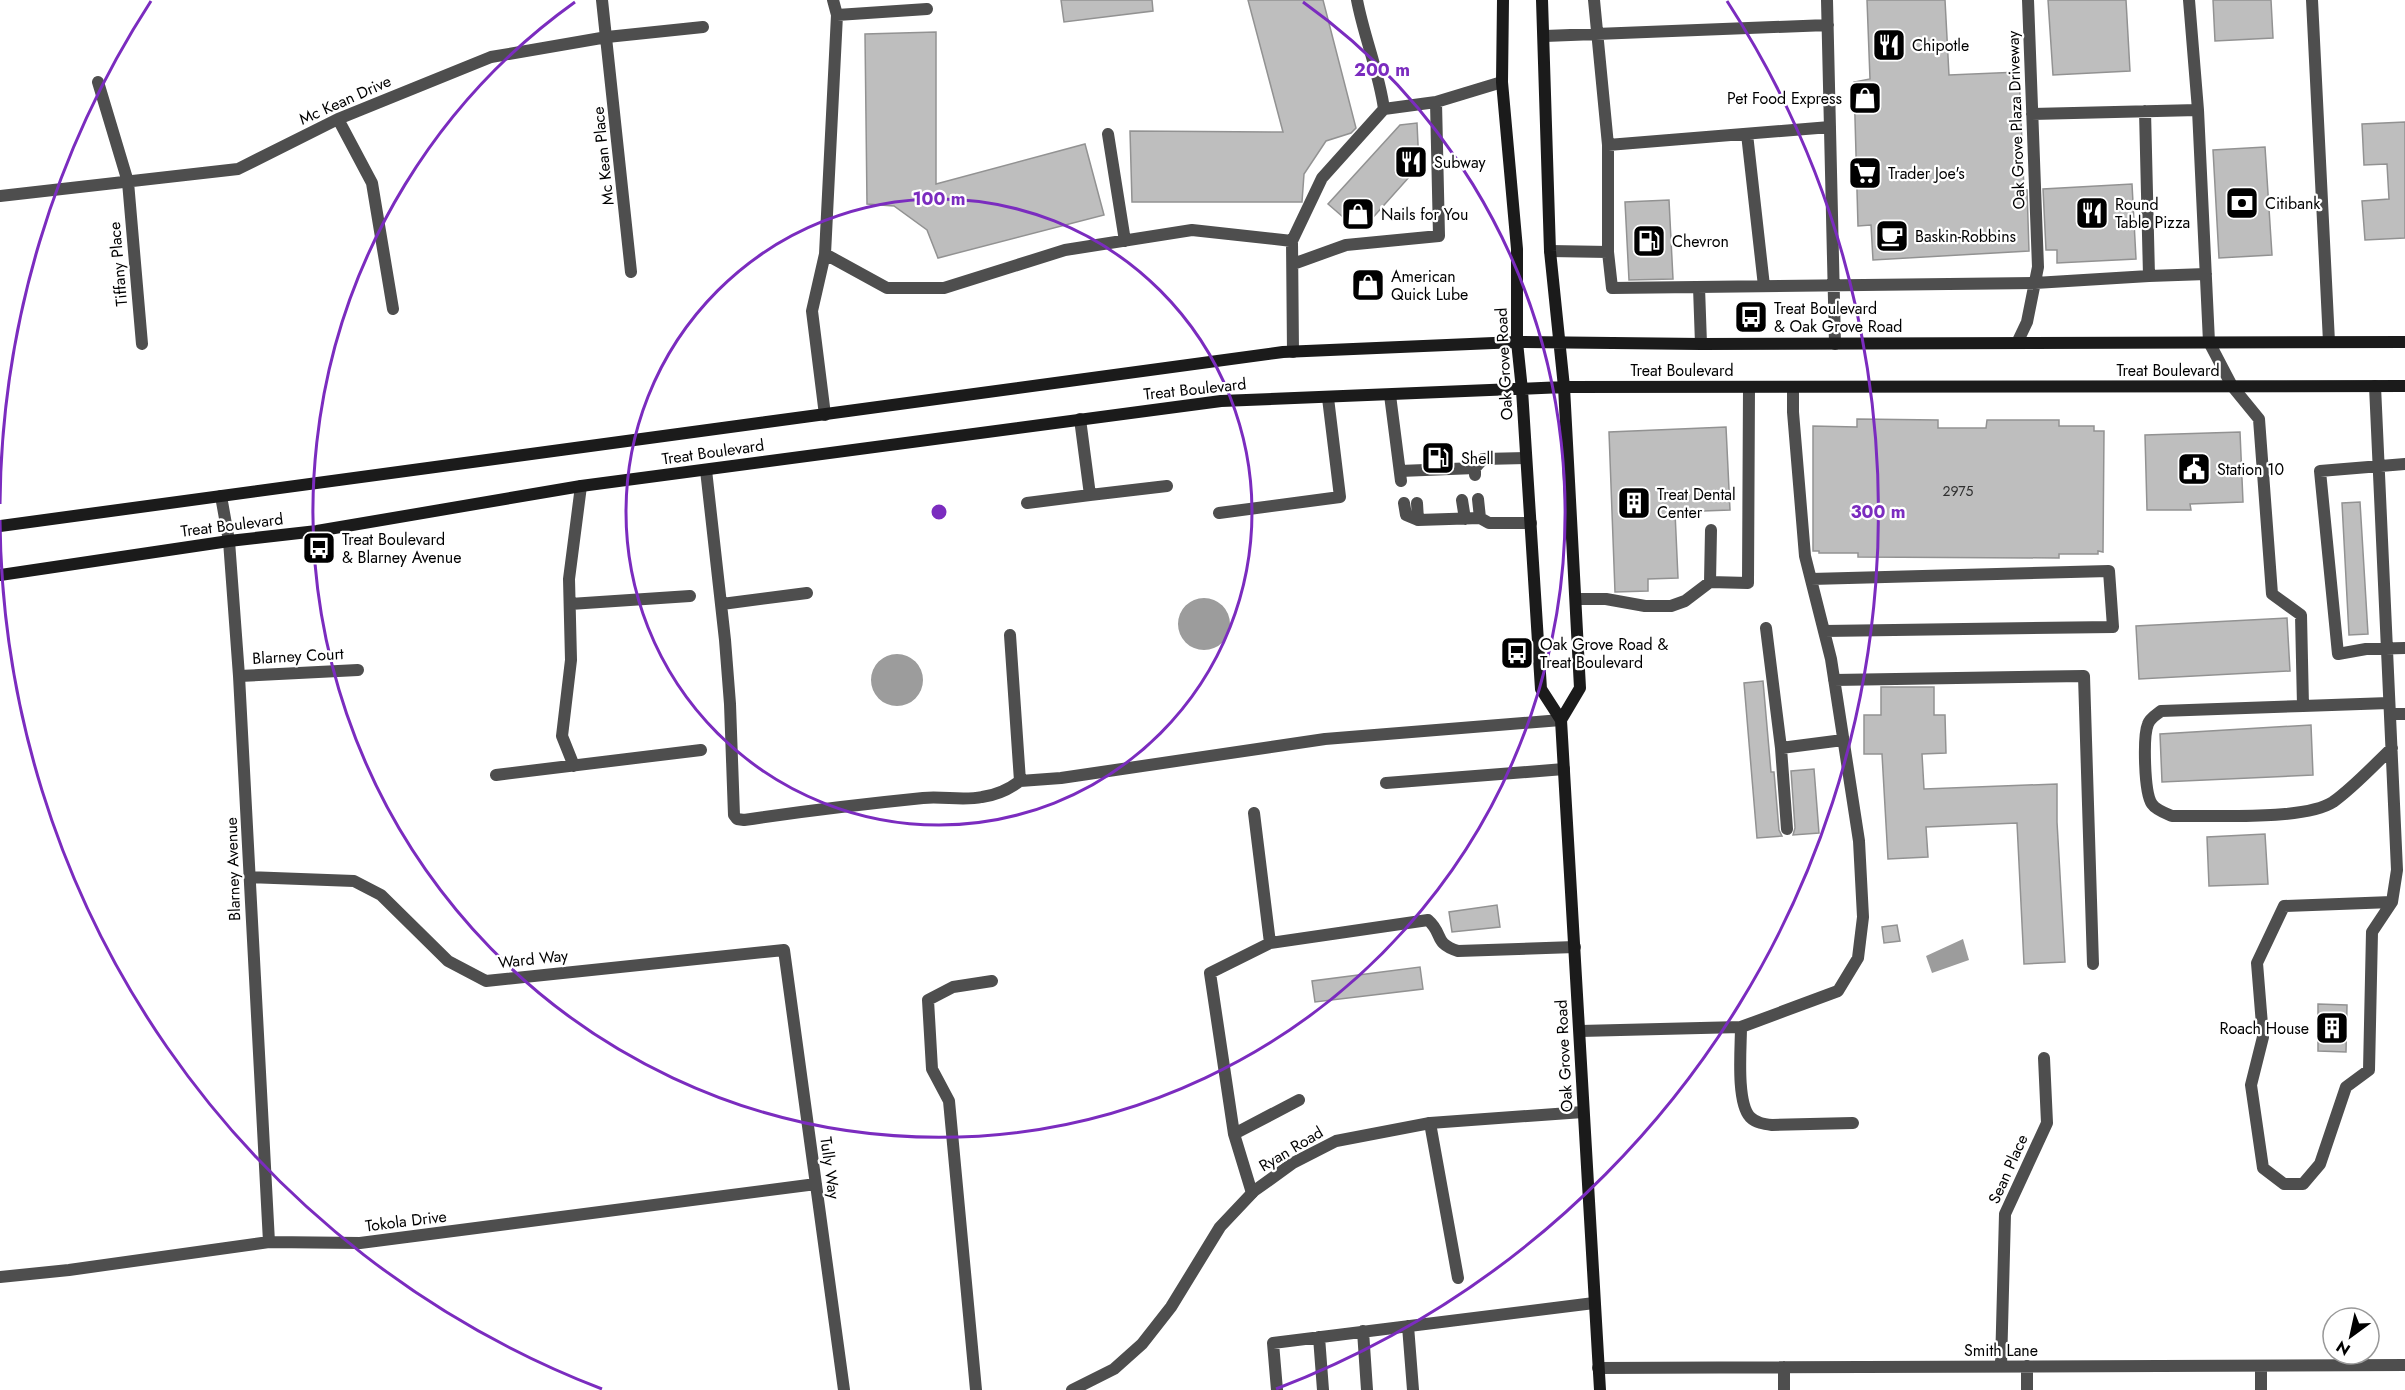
<svg xmlns="http://www.w3.org/2000/svg" width="2405" height="1390" font-family="Jost,sans-serif">
  <style>
    .water { fill: #9c9c9c }
    .building { fill: #bebebe; stroke: #929292; stroke-width: 1.5 }
    .lines { fill: none; stroke-linecap: round; stroke-linejoin: round }
    .lane { stroke: #4e4e4e; stroke-width: 12 }
    .street { stroke: #4e4e4e; stroke-width: 12 }
    .secondary { stroke: #1b1b1b; stroke-width: 12 }
    .ring { fill: none; stroke: #7b2cbf; stroke-width: 3 }
    .labels { text-anchor: middle; dominant-baseline: central; stroke-width: 4.5; stroke-linejoin: round; paint-order: stroke }
    .number-label { font-size: 14px; fill: #303030 }
    .poi-label { font-size: 16px; fill: #000; stroke: #fff; text-anchor: start }
    .street-label { font-size: 16px; fill: #000; stroke: #fff }
    .centre { fill: #7b2cbf; stroke: #fff; stroke-width: 3 }
    .ring-label { font-size: 18px; text-anchor: middle; font-weight: bold; fill: #7b2cbf; stroke: #fff; stroke-width: 4.5; stroke-linejoin: round; paint-order: stroke }
  </style>
  <rect width="100%" height="100%" fill="#fff"/>
  <path class="water" d="M1178 624a26 26 0 1 1 52 0a26 26 0 1 1-52 0Z
    M871 680a26 26 0 1 1 52 0a26 26 0 1 1-52 0Z
    M1963,939L1969,960L1932,973L1926,956Z"/>
  <path class="building" d="M1061,0H1152L1153,11L1064,22Z
    M1248,0H1323L1356,128L1351,133L1326,141L1304,174L1302,202H1132L1130,131L1283,132Z
    M1867,0H1945L1949,75L2019,72L2024,190H2027L2029,251L1873,260L1871,225L1858,226L1854,82L1870,79Z
    M2048,0H2126L2130,71L2053,75Z
    M2213,0H2271L2273,38L2215,41Z
    M936,32V184L1085,144L1104,215L938,258L927,230L894,206L867,204L865,34Z
    M2405,122V238L2365,240L2362,201L2389,199L2387,164L2364,165L2362,124Z
    M1417,123L1419,166L1368,223H1350L1328,204L1400,125Z
    M2265,147L2272,255L2219,258L2213,150Z
    M2132,184L2136,259L2057,263V250H2046L2043,189Z
    M1669,200L1673,279L1629,280L1625,202Z
    M1857,419L1938,420V428H1986L1987,420H2059V426H2094V431H2104L2103,552L2098,551V554H2059V558L1858,557V553H1819V551H1813V426L1857,427Z
    M1726,427L1730,510L1675,512L1678,578L1648,579V591L1615,592L1609,432Z
    M2240,432L2243,502L2190,504L2191,510H2147L2145,435Z
    M2360,502L2368,634L2349,635L2342,503Z
    M2287,618L2290,671L2139,679L2136,626Z
    M1763,681L1771,772H1774L1779,830L1782,836L1757,838L1744,683Z
    M1881,687H1934V715H1945L1946,753L1922,754L1924,789L2057,784V822L2065,962L2024,964L2017,823L1926,827L1928,857L1888,859L1882,754H1864V715H1881Z
    M2311,725L2313,775L2162,782L2160,734Z
    M1814,769L1819,833L1793,835L1795,828L1791,771Z
    M2265,834L2268,884L2209,886L2207,837Z
    M1497,905L1500,927L1452,932L1449,912Z
    M1897,925L1900,941L1884,943L1882,927Z
    M1420,967L1423,989L1315,1002L1312,981Z
    M2318,1004L2347,1005L2346,1052L2318,1051Z"/>
  <g class="lines">
    <path class="lane" d="M1594,0L1608,145V252L1612,288L2035,283L2149,276L2145,111
      M1827,0L1835,344
      M2189,0L2198,110L2209,342L2232,386L2259,419L2272,594L2301,615L2303,706L2389,703
      M2312,0L2329,342
      M837,15L927,9
      M1545,36L1828,25
      M1384,109L1436,102L1502,82
      M2032,114L2198,110
      M1108,134L1125,241
      M1747,134L1764,286
      M1608,145L1830,127
      M1550,251L1608,252
      M825,254L887,288H944L1065,250L1192,230L1292,241
      M1293,264L1346,245L1439,236L1436,102
      M2149,276L2206,274
      M1699,287L1701,344
      M2017,343L2027,322L2038,267L2028,0
      M1293,352L1292,241L1322,178L1384,109C1379,72 1364,37 1357,0
      M2375,386L2397,870L2392,902L2372,932L2369,1070L2346,1087L2320,1164L2303,1184H2284L2263,1168L2251,1085L2263,1037L2257,963L2284,906L2392,902
      M1390,395L1401,481
      M825,415L812,311L825,254L837,15L833,0
      M2405,464L2320,471L2338,654L2366,649L2405,648
      M706,470L725,640L730,704L734,815L737,819L744,820C804,811 863,804 923,798C943,796 963,801 982,797C997,795 1008,790 1020,781
      M1400,471L1475,468
      M1475,475V468L1483,459L1526,458
      M1090,495L1167,486
      M1478,499L1480,518
      M1462,500L1465,519
      M1027,503L1090,495L1080,419
      M1404,503L1406,515L1418,520L1480,518L1489,523H1531
      M1417,503L1418,520
      M1219,513L1340,497L1328,398
      M1711,530L1710,582L1748,583L1749,387
      M1811,579L2109,571L2113,627L1824,631
      M1576,599H1606L1645,606H1671L1685,601L1710,582
      M570,604L690,596
      M722,604L807,593
      M1766,628L1781,748L1843,740
      M1010,635L1020,781L1061,778L1325,739L1561,720
      M1834,680L2084,676L2093,964
      M2303,706L2161,711C2156,715 2150,718 2148,724C2143,736 2144,793 2152,804C2156,810 2165,813 2172,816C2210,815 2304,821 2333,802C2354,787 2373,766 2392,748
      M2390,714H2405
      M1781,748L1787,829
      M574,766L562,736L571,660L569,579L581,486
      M496,775L701,750
      M1386,783L1564,769
      M1254,813L1270,943L1428,920C1444,934 1433,943 1458,951L1575,947
      M1270,943L1210,973L1234,1134L1299,1100
      M1741,1027C1741,1047 1736,1102 1750,1117C1756,1123 1764,1124 1772,1125L1853,1123
      M1580,1031L1741,1027L1838,991L1858,958L1863,917L1859,841L1831,659L1805,556L1793,412V387
      M1430,1123L1458,1278
      M1234,1134L1252,1193
      M1408,1326L1413,1390
      M1363,1331L1367,1390
      M1319,1337L1323,1390
      M976,1390L949,1101L932,1069L928,1000L953,987L992,981
      M1277,1390L1273,1343L1594,1303"/>
    <path class="street" d="M602,0L631,272
      M98,82L128,182L142,344
      M338,119L372,183L393,309
      M0,196L238,169L338,119L491,57L607,37L703,27
      M221,496L229,541L239,676L269,1242
      M239,676L358,670
      M249,877L354,881L381,895L448,961L486,981L784,950L844,1390
      M0,1277L69,1270L269,1242L360,1243L816,1184
      M2001,1366L2005,1214L2047,1123L2044,1058
      M2027,1366V1390
      M2261,1366V1390
      M1784,1367V1390
      M1598,1368L2405,1365
      M1072,1390L1114,1369L1142,1344L1171,1307L1220,1227L1254,1191L1293,1163L1336,1141L1430,1123L1583,1112"/>
    <path class="secondary" d="M1503,0L1502,82L1517,249V342L1522,390L1541,689L1561,720L1600,1390
      M1542,0L1550,251L1564,387L1580,688L1561,720
      M0,526L1283,352L1517,342L1701,344L2405,342
      M0,575L229,541L317,531L581,486L1221,401L1564,387L2405,386"/>
  </g>
  <g class="ring">
    <circle cx="939" cy="512" r="313"/>
    <path d="M1303 2A626 626 0 1 1 575 2"/>
    <path d="M602 1389A939 939 0 0 1 0 520M0 504A939 939 0 0 1 151 1M1727 1A939 939 0 0 1 1276 1389"/>
  </g>
  <defs>
    <g id="restaurant-square" transform="scale(1.725)"><rect x="-9" y="-9" width="18" height="18" rx="4" fill="#000" stroke="#fff"/><path d="M-5-6h1v4h1v-4h1v4h1v-4h1v5L-1.5 .5V6h-2V.5L-5-1ZM5-6V6H3V1.5H1.5Q1.5-4 5-6Z" fill="#fff"/></g>
    <g id="shop-square" transform="scale(1.725)"><rect x="-9" y="-9" width="18" height="18" rx="4" fill="#000" stroke="#fff"/><path d="M-5-2.5h2.3a2.7 3.5 0 0 1 5.4 0H5L5.5 6h-11ZM-1.5-2.5h3a1.5 2.3 0 0 0-3 0Z" fill="#fff"/></g>
    <g id="supermarket-square" transform="scale(1.725)"><rect x="-9" y="-9" width="18" height="18" rx="4" fill="#000" stroke="#fff"/><path d="M-6-5.5h2.5l.6 2H6L4.5 2H-2.5L-4.4-4H-6ZM-1.5 3.2a1.3 1.3 0 1 0 .1 0ZM3 3.2a1.3 1.3 0 1 0 .1 0Z" fill="#fff"/></g>
    <g id="bank-square" transform="scale(1.725)"><rect x="-9" y="-9" width="18" height="18" rx="4" fill="#000" stroke="#fff"/><path d="M-6-4H6V4H-6ZM0-2.3a2.3 2.3 0 1 0 0 4.6a2.3 2.3 0 1 0 0-4.6Z" fill="#fff"/></g>
    <g id="cafe-square" transform="scale(1.725)"><rect x="-9" y="-9" width="18" height="18" rx="4" fill="#000" stroke="#fff"/><path d="M-5.5-4.5H6V0H3Q3 3.5 0 3.5H-2.5Q-5.5 3.5-5.5 0ZM3-3.2v2h1.7v-2ZM-6 4.5H4V6H-6Z" fill="#fff"/></g>
    <g id="fuel-square" transform="scale(1.725)"><rect x="-9" y="-9" width="18" height="18" rx="4" fill="#000" stroke="#fff"/><path d="M-5.5-6h7V0h2V4h1.3V-2.5L3-4.5l.8-.8L6-3V5H2.5V1h-1V6h-7ZM-4.2-4.7v3.2H.2V-4.7Z" fill="#fff"/></g>
    <g id="bus-square" transform="scale(1.725)"><rect x="-9" y="-9" width="18" height="18" rx="4" fill="#000" stroke="#fff"/><path d="M-5-6H5V4H4V6H2V4H-2V6H-4V4H-5ZM-3.5-4V0h7V-4ZM-3.5 1.2v1.5H-2V1.2ZM2 1.2v1.5H3.5V1.2Z" fill="#fff"/></g>
    <g id="civic-square" transform="scale(1.725)"><rect x="-9" y="-9" width="18" height="18" rx="4" fill="#000" stroke="#fff"/><path d="M-.6-6.5H3V-4.5H.6V-3L4-1V1h2V6H-6V1h2V-1L-.6-3ZM-1.2 2.5V6h2.4V2.5Z" fill="#fff"/></g>
    <g id="building-square" transform="scale(1.725)"><rect x="-9" y="-9" width="18" height="18" rx="4" fill="#000" stroke="#fff"/><path d="M-4-6H4V6H1V3H-1V6H-4ZM-2.5-4.3h1.7v1.8h-1.7ZM.8-4.3h1.7v1.8H.8ZM-2.5-1h1.7V.8h-1.7ZM.8-1h1.7V.8H.8Z" fill="#fff"/></g>
  </defs>
  <g fill-rule="evenodd">
    <use href="#restaurant-square" x="1889" y="45"/>
    <use href="#shop-square" x="1865" y="98"/>
    <use href="#restaurant-square" x="1411" y="162"/>
    <use href="#supermarket-square" x="1865" y="173"/>
    <use href="#bank-square" x="2242" y="203"/>
    <use href="#restaurant-square" x="2092" y="213"/>
    <use href="#shop-square" x="1358" y="214"/>
    <use href="#cafe-square" x="1892" y="236"/>
    <use href="#fuel-square" x="1649" y="241"/>
    <use href="#shop-square" x="1368" y="285"/>
    <use href="#bus-square" x="1751" y="317"/>
    <use href="#fuel-square" x="1438" y="458"/>
    <use href="#civic-square" x="2194" y="469"/>
    <use href="#building-square" x="1634" y="503"/>
    <use href="#bus-square" x="319" y="548"/>
    <use href="#bus-square" x="1517" y="653"/>
    <use href="#building-square" x="2332" y="1028"/>
  </g>
  <g class="labels">
    <g class="number-label">
      <text x="1958" y="491">2975</text>
    </g>
    <g class="poi-label">
      <text x="1912" y="45">Chipotle</text>
      <text x="1842" y="98" text-anchor="end">Pet Food Express</text>
      <text x="1434" y="162">Subway</text>
      <text x="1888" y="173">Trader Joe's</text>
      <text x="2265" y="203">Citibank</text>
      <text x="2115" y="204">Round<tspan x="2115" dy="18">Table Pizza</tspan></text>
      <text x="1381" y="214">Nails for You</text>
      <text x="1915" y="236">Baskin-Robbins</text>
      <text x="1672" y="241">Chevron</text>
      <text x="1391" y="276">American<tspan x="1391" dy="18">Quick Lube</tspan></text>
      <text x="1774" y="308">Treat Boulevard<tspan x="1774" dy="18">&amp; Oak Grove Road</tspan></text>
      <text x="1461" y="458">Shell</text>
      <text x="2217" y="469">Station 10</text>
      <text x="1657" y="494">Treat Dental<tspan x="1657" dy="18">Center</tspan></text>
      <text x="342" y="539">Treat Boulevard<tspan x="342" dy="18">&amp; Blarney Avenue</tspan></text>
      <text x="1540" y="644">Oak Grove Road &amp;<tspan x="1540" dy="18">Treat Boulevard</tspan></text>
      <text x="2309" y="1028" text-anchor="end">Roach House</text>
    </g>
    <g class="street-label">
      <text transform="translate(345 100) rotate(-24)">Mc Kean Drive</text>
      <text transform="translate(2016 120) rotate(-92)">Oak Grove Plaza Driveway</text>
      <text transform="translate(603 156) rotate(-96)">Mc Kean Place</text>
      <text transform="translate(118 264) rotate(-95)">Tiffany Place</text>
      <text transform="translate(1504 364) rotate(-93)">Oak Grove Road</text>
      <text x="1682" y="370">Treat Boulevard</text>
      <text x="2168" y="370">Treat Boulevard</text>
      <text transform="translate(1195 389) rotate(-6)">Treat Boulevard</text>
      <text transform="translate(713 452) rotate(-8)">Treat Boulevard</text>
      <text transform="translate(232 525) rotate(-7)">Treat Boulevard</text>
      <text transform="translate(298 656) rotate(-3)">Blarney Court</text>
      <text transform="translate(233 869) rotate(-92)">Blarney Avenue</text>
      <text transform="translate(533 959) rotate(-6)">Ward Way</text>
      <text transform="translate(1564 1056) rotate(-93)">Oak Grove Road</text>
      <text transform="translate(1291 1149) rotate(-31)">Ryan Road</text>
      <text transform="translate(830 1168) rotate(82)">Tully Way</text>
      <text transform="translate(2008 1169) rotate(-66)">Sean Place</text>
      <text transform="translate(406 1221) rotate(-7)">Tokola Drive</text>
      <text x="2001" y="1350">Smith Lane</text>
    </g>
  </g>
  <circle cx="939" cy="512" r="9" class="centre"/>
  <g class="ring-label">
    <text x="1382" y="76">200 m</text>
    <text x="939" y="205">100 m</text>
    <text x="1878" y="518">300 m</text>
  </g>
  <g transform="translate(2351 1336) rotate(213)"><circle r="28" fill="#ffffff" stroke="#999999" stroke-width="1.5"/>
  <path d="M0-4.5L10 22L0 15L-10 22Z" fill="#000000"/>
  <text y="-9" font-size="16" font-weight="bold" text-anchor="middle" fill="#000000">N</text>
  </g>
</svg>
